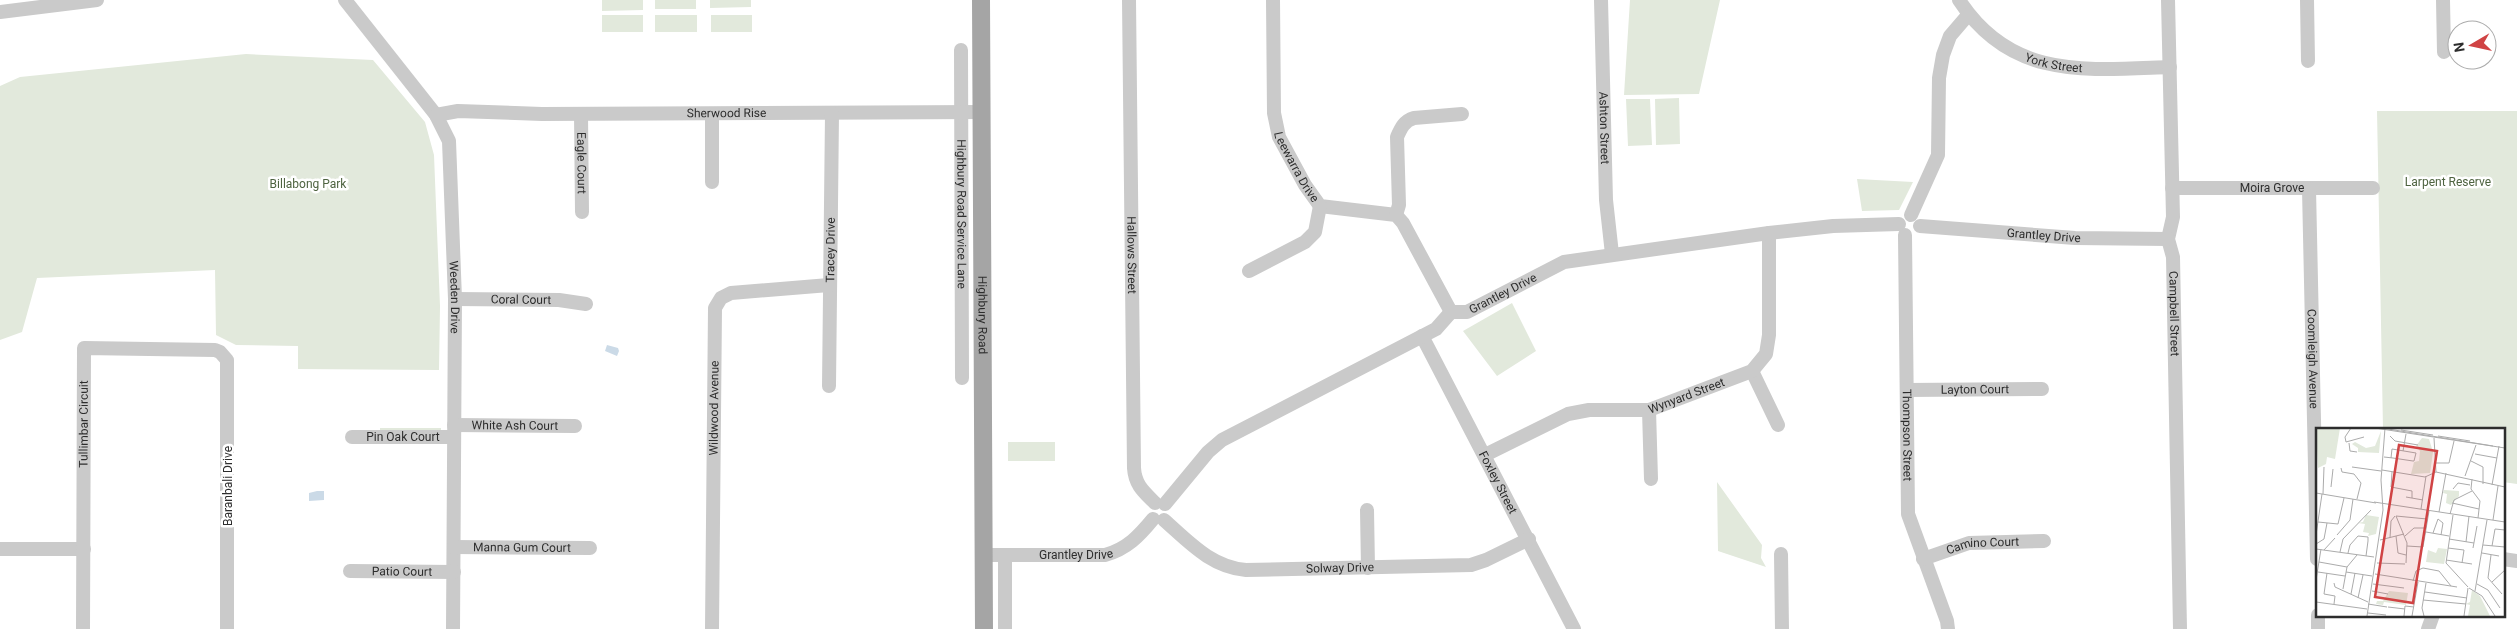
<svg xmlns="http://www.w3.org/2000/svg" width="2517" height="629" font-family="Roboto,sans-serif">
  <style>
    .green { fill: #e2e9dc }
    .water { fill: #cbdae7 }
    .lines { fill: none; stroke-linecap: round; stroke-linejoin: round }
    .minor { stroke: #cacaca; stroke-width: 14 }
    .major { stroke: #a5a5a5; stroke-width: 18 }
    .labels { text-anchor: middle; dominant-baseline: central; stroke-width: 5; stroke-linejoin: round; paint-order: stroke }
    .street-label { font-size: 12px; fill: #2d2d2d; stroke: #fff }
    .park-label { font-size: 12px; fill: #4e6340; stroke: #fff }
    .inset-road { fill: none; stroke: #ababab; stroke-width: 1 }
    .view { fill: #d04344; fill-opacity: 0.15; stroke: #d04344; stroke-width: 2.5 }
    .inset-edge { fill: none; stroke: #2d2d2d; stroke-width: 2.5 }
  </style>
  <rect width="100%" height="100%" fill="#fff"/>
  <path class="green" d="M602,0H643V10L602,11Z
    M655,0H696V9H655Z
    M710,0H751V7L710,8Z
    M1630,0H1720L1699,94L1624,95Z
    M602,15H643V32H602Z
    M655,15H697V32H655Z
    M711,15H752V32H711Z
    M246,54L373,60L425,122L434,155L440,306L439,370L298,369V346L236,345L216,335L215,270L37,278L22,332L0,340V86L20,77Z
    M1679,98L1680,144L1656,145L1655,99Z
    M1626,99H1650L1652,145L1628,146Z
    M2377,111H2517V484L2503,482V429H2383Z
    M1857,179L1913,182L1899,210L1862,211Z
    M1512,303L1536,351L1497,376L1463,331Z
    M380,428H441V430L380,431Z
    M1008,442H1055V461H1008Z
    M1717,482L1762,545L1761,558L1766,567L1718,551Z"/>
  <path class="water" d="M607,345L618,348L619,351L617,356L605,351Z
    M317,491H324V500L309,501V493Z"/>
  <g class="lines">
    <g class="minor">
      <path id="s1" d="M345,0L436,115L449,141L455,299L453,629"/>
      <path id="s2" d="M1129,0L1134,468C1135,485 1144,492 1155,503"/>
      <path id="s3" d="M1273,0L1274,113L1279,137L1305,185L1320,206L1396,215L1403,223L1451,312"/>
      <path id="s4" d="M1601,0L1606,200L1612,254"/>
      <path id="s5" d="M1959,0C2011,80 2086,70 2170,67"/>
      <path id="s6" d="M2168,0L2173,217L2168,239L2173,257L2180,629"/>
      <path d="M2307,0L2308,61"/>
      <path d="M2443,0L2444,52"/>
      <path d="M0,12L97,0"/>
      <path id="s7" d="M961,50L962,378"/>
      <path id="s8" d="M581,114L582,212"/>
      <path id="s9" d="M436,115L458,111L542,114L982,112"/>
      <path d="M712,182V114"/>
      <path id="s10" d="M2172,188H2373"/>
      <path id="s11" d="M2309,189L2317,559"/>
      <path d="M1396,215L1399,205L1397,137C1401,128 1404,121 1414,118L1462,114"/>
      <path d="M1911,215L1938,155L1939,78L1943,55L1950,36L1968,15"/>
      <path id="s12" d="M1920,226L2075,238L2168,239"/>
      <path id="s13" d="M1905,235L1908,514L1947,621L1948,629"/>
      <path d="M1249,271L1305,242L1315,232L1320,206"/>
      <path id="s14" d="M455,299L559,300L586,304"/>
      <path id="s15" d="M1422,336L1574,629"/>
      <path d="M1752,371L1778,425"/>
      <path id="s16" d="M829,386L832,114"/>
      <path id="s17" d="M1907,390L2042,389"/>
      <path d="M1649,410L1651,479"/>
      <path id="s18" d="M454,425L575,426"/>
      <path id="s19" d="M352,437H454"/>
      <path id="s20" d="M1485,455L1568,414L1589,410H1649L1752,371L1766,354L1769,335V233"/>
      <path id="s21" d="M1165,504L1208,452L1222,440L1436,329L1451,312H1467L1564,262L1769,233L1833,226L1899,224"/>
      <path d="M1367,510L1368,568"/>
      <path id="s22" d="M1164,520C1189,542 1211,567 1246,570L1471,565L1486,560L1529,539"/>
      <path id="s23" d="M454,547L590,548"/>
      <path d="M0,549H84"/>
      <path d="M1781,554L1782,629"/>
      <path id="s24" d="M985,555H1105C1127,549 1139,536 1153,519"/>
      <path id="s25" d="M1923,559L1969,543L2044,541"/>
      <path d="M2503,559L2517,561"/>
      <path id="s26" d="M350,571L454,572"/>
      <path d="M2318,615V629"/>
      <path id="s27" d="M83,629L84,348L215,350L220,352L227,360V629"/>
      <path id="s28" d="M712,629L715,308L721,298L731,293L829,285"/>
      <path d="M1005,629V556"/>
      <path d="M2428,629L2433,615"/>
    </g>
    <path class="major" id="s29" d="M981,0L984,629"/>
  </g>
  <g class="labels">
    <g class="street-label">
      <text stroke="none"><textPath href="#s5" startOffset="118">York Street</textPath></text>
      <text stroke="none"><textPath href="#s9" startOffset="291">Sherwood Rise</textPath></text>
      <text stroke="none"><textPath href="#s4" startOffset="128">Ashton Street</textPath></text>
      <text stroke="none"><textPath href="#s8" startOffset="49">Eagle Court</textPath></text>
      <text stroke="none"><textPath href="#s3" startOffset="172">Leewarra Drive</textPath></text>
      <text stroke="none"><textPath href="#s10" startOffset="100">Moira Grove</textPath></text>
      <text stroke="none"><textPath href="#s7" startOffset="164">Highbury Road Service Lane</textPath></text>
      <text stroke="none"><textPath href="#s12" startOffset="124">Grantley Drive</textPath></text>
      <text stroke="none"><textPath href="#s16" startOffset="136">Tracey Drive</textPath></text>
      <text stroke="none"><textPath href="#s2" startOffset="255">Hallows Street</textPath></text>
      <text stroke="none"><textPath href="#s21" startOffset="406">Grantley Drive</textPath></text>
      <text stroke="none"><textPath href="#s1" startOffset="332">Weeden Drive</textPath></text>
      <text stroke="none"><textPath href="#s14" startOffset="66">Coral Court</textPath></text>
      <text stroke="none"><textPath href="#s6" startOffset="315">Campbell Street</textPath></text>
      <text stroke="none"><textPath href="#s29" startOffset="315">Highbury Road</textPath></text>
      <text stroke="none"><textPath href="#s11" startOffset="170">Coomleigh Avenue</textPath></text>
      <text stroke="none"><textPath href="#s17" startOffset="68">Layton Court</textPath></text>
      <text stroke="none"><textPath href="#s20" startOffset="214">Wynyard Street</textPath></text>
      <text stroke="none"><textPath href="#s28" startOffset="221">Wildwood Avenue</textPath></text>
      <text stroke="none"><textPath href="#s27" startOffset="205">Tullimbar Circuit</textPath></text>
      <text stroke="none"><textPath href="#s18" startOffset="61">White Ash Court</textPath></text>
      <text stroke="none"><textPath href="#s13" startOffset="200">Thompson Street</textPath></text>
      <text stroke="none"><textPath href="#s19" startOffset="51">Pin Oak Court</textPath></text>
      <text stroke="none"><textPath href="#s15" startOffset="165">Foxley Street</textPath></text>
      <text transform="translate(228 486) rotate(-90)">Baranbali Drive</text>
      <text stroke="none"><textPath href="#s25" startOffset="62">Camino Court</textPath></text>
      <text stroke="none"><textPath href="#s23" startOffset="68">Manna Gum Court</textPath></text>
      <text stroke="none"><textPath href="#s24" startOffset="91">Grantley Drive</textPath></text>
      <text stroke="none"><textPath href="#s22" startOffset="192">Solway Drive</textPath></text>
      <text stroke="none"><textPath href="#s26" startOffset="52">Patio Court</textPath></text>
    </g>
    <g class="park-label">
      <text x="2448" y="182">Larpent Reserve</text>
      <text x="308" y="184">Billabong Park</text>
    </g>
  </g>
  <g transform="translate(2316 428)">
    <rect width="189" height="189" fill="#fff"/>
    <path d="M0,0H24L19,31L11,29L10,36L2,40ZM65,3L63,25L42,24V20L36,16L39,14L50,20L59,18ZM106,10L113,11L117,24L114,45L95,46L98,34L103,33L104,23L100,18ZM128,62L143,63V68L135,77L130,75L131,66L127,65ZM50,87L63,89L60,106L52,108L53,105L47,104L49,96L42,95L47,94ZM122,120L131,121L128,136L110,134L112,122L120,125ZM156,162L164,168L174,188H152L154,177L150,176L154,174ZM73,163L92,165L90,177L68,174L67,177L60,176L61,173H67Z" fill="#e2e9dc"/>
    <path class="inset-road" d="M35,0L29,9L30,14L48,9M59,0L189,20M66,0L177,18M85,2L117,7M74,8L79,13L102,17M122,8L154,13M118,10L120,44M33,15L34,23L41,24M87,23L90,6M159,26L181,30M68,29L77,30L97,33H98L100,25L76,21L75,30M155,33L167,39V56M120,35H133L138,13M36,39L65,43M25,40L26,44L38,46L45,55L41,71M66,42L109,49L120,44L189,59M76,44L75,59L96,63V70M149,48L160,17M156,51L155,61L164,73L162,90M176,57L183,18M15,59L17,41M137,61L142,55L154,57M0,65L60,75M7,66L8,39M90,69L107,72M58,74L189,94M136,75L163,81M105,81L110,48M123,84L130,45M134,86L138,72L156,63M137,87L130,135L152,159M80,88L91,115L90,135M80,88L111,91M177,92L182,58M2,94L22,96L28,70M110,104L133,108M117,105L122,91L127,95L125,107M0,107L6,66M21,107L34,92L37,71M80,108L82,125L90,127M89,108L98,100H110M74,110L75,93L79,88M133,111L158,115M64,112L88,106M150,114L153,88M0,116L8,111L11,95M167,117L189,119M91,118L107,119L113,83M176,118L179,101L189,102M132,120L148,122L146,135M157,120L161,98M0,121L58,129M8,122L19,110M24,124L27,111L55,82M32,125L34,117L42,108L52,109V113M166,125L183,128M175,127L172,150L186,166M50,128L52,113M130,132L156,136M3,134L31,139M61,135L89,136M2,144L29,148M30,144L56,148M11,145L8,166L19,168L18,176M59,146L141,159M0,152L5,121M97,153L100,143L107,140L123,143L135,158M176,154L189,142M18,155L19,159L52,174M57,156L88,160M161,156L172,162L184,180M153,160L166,168L179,188M27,161L31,139L41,127M56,163L72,166M159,163L171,92M109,164L151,170M35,166L39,145M42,170L47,147M107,172L150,176M0,174L51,181M52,176L71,179M72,179L89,181M52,185L70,187M51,188L67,82L65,52L69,0M88,188L89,178L98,179M96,188L102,154M108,188L106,180L110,155M148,188L152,160"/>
    <path class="view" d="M83,17L121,23L97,175L59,169Z"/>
    <rect width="189" height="189" class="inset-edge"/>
  </g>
  <g transform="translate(2472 45) rotate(261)"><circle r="24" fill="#ffffff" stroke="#ababab"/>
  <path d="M0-4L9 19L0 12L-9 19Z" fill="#d04344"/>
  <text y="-8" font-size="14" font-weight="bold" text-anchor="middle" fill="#2d2d2d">N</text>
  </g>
</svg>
